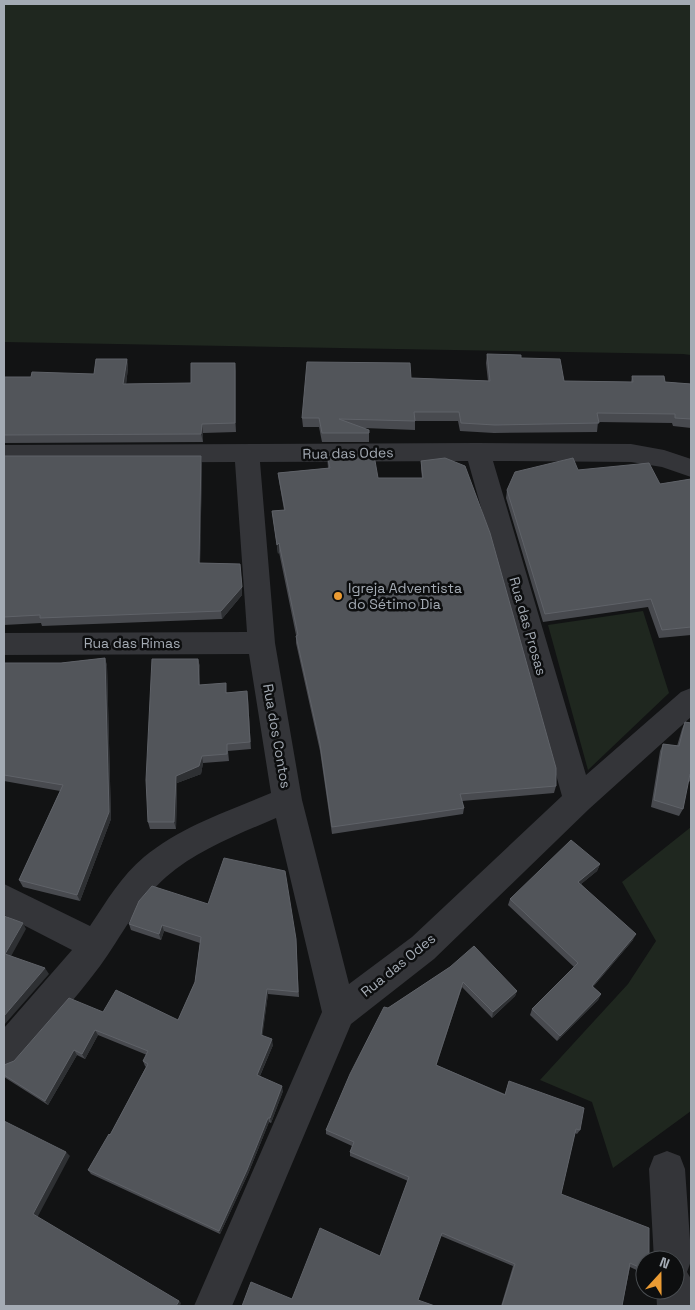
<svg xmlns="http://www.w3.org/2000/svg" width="695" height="1310" font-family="'Space Grotesk',sans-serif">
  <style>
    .green { fill: #1f271f }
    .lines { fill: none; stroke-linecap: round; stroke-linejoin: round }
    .minor { fill: #343539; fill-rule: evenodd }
    .wall { fill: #484a4f }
    .shaded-wall { fill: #2e3033 }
    .building { fill: #52555a; stroke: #5f6268 }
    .poi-dot { fill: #eb9b33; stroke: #0d0e0f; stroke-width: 2 }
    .labels { text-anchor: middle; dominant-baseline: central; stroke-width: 5; stroke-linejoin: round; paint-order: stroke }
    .street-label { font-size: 14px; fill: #a4abb4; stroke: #0d0e0f }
    .poi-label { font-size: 14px; fill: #a4abb4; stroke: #0d0e0f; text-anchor: start }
  </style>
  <rect width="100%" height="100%" fill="#121314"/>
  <path class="green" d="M4,4H691V355L683,354L4,342Z
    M643,611L669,693L588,770L548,625Z
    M691,827V1111L613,1168L592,1102L540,1080L628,984L656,941L622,882Z"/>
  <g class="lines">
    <path class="minor" d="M478,443L631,444L664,450L691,459V477L662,467L631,462L493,461L586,775L681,692L691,688V717L589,809L434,959L351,1024L232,1306H194L322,1012L276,818C239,834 197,850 166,877C138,902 121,937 100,966C74,1001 44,1033 16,1065L4,1070V1028L72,950L4,915V884L90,926C106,902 122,875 144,857C180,827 228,811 271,793L249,654L4,655V633L247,632L235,462L4,463V445ZM468,461L562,796L412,937L349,984L302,800L275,643L260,462Z
      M667,1151L680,1156L685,1169L691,1254V1261L687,1272L691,1279V1306H657L656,1290H675V1260H654L649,1169L654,1156Z"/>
  </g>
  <path class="wall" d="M487,354L521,358L564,381L631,382L632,376L665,382L691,384V428L673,426L672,423L598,422L597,432L494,433L460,431L458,421H415V430L364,428L369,433V442H322L319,427H303L302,418L411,378L488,381L486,363Z
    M127,359L128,368L126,384L191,383L236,371V432L203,433V442L4,443V377H31L94,374Z
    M327,455L378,478H422L421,469V461L556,786L554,793L462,801L464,808L463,814L332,834L320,751L296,643V635L279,552L278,554L272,511L284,510L279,481L278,473L328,468Z
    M4,456L202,464L200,563L240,564L242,595L222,619L42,626L41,623L4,625Z
    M578,470L660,484L691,479V635L659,638L648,607L543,622L506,498L507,490Z
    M105,658L107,666L111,819L80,901L23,887L19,880L60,791L4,781V782V663H61Z
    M198,659L200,667V685L248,698L251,749L228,751L229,761L203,763L201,774L177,783L176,829H150L148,822Z
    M685,722L691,723V782L688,781L683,809L679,816L651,807L660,751L663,744L677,746L682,729Z
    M600,864L597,871L581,884L633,940L593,987L601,994L598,1000L557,1041L530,1015L532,1009L574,967L508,905L510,899Z
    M139,901L296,939L299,997L268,994L262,1036L273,1045L260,1076L283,1091L271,1123L269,1122L248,1174L220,1234L91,1174L88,1170L110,1135L146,1067L145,1066L143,1061L147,1055L98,1035L85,1059L77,1055L48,1105L4,1077V1065L14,1061L103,1012L178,1020L195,982L200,943L164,931L161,940L131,930L129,924Z
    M450,967L517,991L515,996L492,1018L462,987L436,1065L505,1094L509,1081L580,1130L577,1134L575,1133L561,1194L645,1260V1274L630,1267L622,1306H501L513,1266L441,1236L292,1299L380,1256L408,1181L350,1156V1152L352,1146L326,1134V1130L388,1008Z"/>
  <path class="shaded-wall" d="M127,359L128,368L125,393L123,384Z
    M235,363L236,371V432L235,423Z
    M202,424L203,433V442L201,434Z
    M201,456L202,464L200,571L199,563Z
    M279,543V552L278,554L277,545Z
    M240,564L242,595L222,619L221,611Z
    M105,658L107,666L111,819L80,901L77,895Z
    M198,659L200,667V692L199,685Z
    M247,691L248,698L251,749L250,742Z
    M202,756L203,763L201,774L177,783L176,829L174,822L176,776Z
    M600,864L597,871L576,888L578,882Z
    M23,923L26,929L9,960L5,954Z
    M162,925L164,931L161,940L159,934Z
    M636,934L633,940L589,991L592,986Z
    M45,968L49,974L4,1025V1016Z
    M463,982L462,987L435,1070L436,1065Z
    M267,989L268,994L262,1040L261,1035Z
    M517,991L515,996L492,1018L493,1012Z
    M601,994L598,1000L557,1041L560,1036Z
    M95,1030L98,1035L85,1059L82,1054Z
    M272,1039L273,1045L258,1080L257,1075Z
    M74,1050L77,1055L48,1105L45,1101Z
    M282,1086L283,1091L271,1123L270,1118Z
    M268,1118L269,1122L248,1174L220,1234L219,1231Z
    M66,1152L70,1156L37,1218L33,1214Z
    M179,1301L181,1303L180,1306H176Z"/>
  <path class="building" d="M487,354L521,355V358L560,359L564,381L633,382L632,376H664L665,382L691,384V419L675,418V414L597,413L599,423L495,425L461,423L459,412H414L415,421L339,419L369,430V433H322L319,418H302L307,362L410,363L411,378L490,381Z
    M96,359H127L123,384L191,383V363H235V423L202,424L201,434L4,435V377H31L32,372L94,374Z
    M327,455H374L378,478H423L421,461L445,458L465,466L490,533L556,768V786L460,794L464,808L332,827L320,744L296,636L298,635L279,543L277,545L272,511L285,510L278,473L330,468Z
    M4,456H201L199,563L240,564L242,587L221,611L40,618V615L4,617Z
    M573,458L578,470L649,463L660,484L691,479V627L662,630L651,599L545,614L507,490L515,472Z
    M105,658L109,812L77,895L19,880L63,785L4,775V663H61Z
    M152,659H198L199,685L226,683V693L247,691L250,742L227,744V754L202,756L199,766L176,776L174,822H148L146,780Z
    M685,722L691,723V774H690L683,809L654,800L663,744L679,746Z
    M571,840L600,864L578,882L636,934L592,986L601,994L560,1036L532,1009L578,963L510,899Z
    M224,858L285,871L296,939L298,992L267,989L261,1035L272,1039L257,1075L282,1086L270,1118H268L247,1170L219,1231L88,1170L109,1134L110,1135L148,1064L143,1061L148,1051L95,1030L82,1054L74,1050L45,1101L4,1075V1065L14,1061L69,998L103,1012L116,990L178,1020L195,982L201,937L162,925L159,934L129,924L139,901L152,886L208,904Z
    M4,916L23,923L5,954L45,968L4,1016Z
    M474,946L517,991L493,1012L463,982L436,1065L505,1095L509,1081L584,1108L580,1130L576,1129L561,1194L649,1228V1260H645V1270L630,1263L622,1306H502L515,1264L442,1233L418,1300L435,1306H242L251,1282L292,1299L320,1228L380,1256L409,1177L350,1152L354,1142L326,1130L350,1074L384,1007L388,1008L450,967Z
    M4,1121L66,1152L33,1214L179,1301L176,1306H4Z"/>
  <circle class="poi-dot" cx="338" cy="596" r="5"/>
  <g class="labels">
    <g class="street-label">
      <text transform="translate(348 453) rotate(-1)">Rua das Odes</text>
      <text transform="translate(528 626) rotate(74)">Rua das Prosas</text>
      <text x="132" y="643">Rua das Rimas</text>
      <text transform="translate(277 736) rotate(80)">Rua dos Contos</text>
      <text transform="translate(398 965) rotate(-39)">Rua das Odes</text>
    </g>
    <g class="poi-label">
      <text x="348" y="588">Igreja Adventista<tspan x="348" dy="16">do Sétimo Dia</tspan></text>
    </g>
  </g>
  <rect width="695" height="1310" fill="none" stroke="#a4abb4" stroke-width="10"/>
  <g transform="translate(660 1275) rotate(21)"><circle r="24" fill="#0d0e0f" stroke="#494d51"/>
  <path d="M0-4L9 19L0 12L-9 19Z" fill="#eb9b33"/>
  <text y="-8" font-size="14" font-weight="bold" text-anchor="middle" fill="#a4abb4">N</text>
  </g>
</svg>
